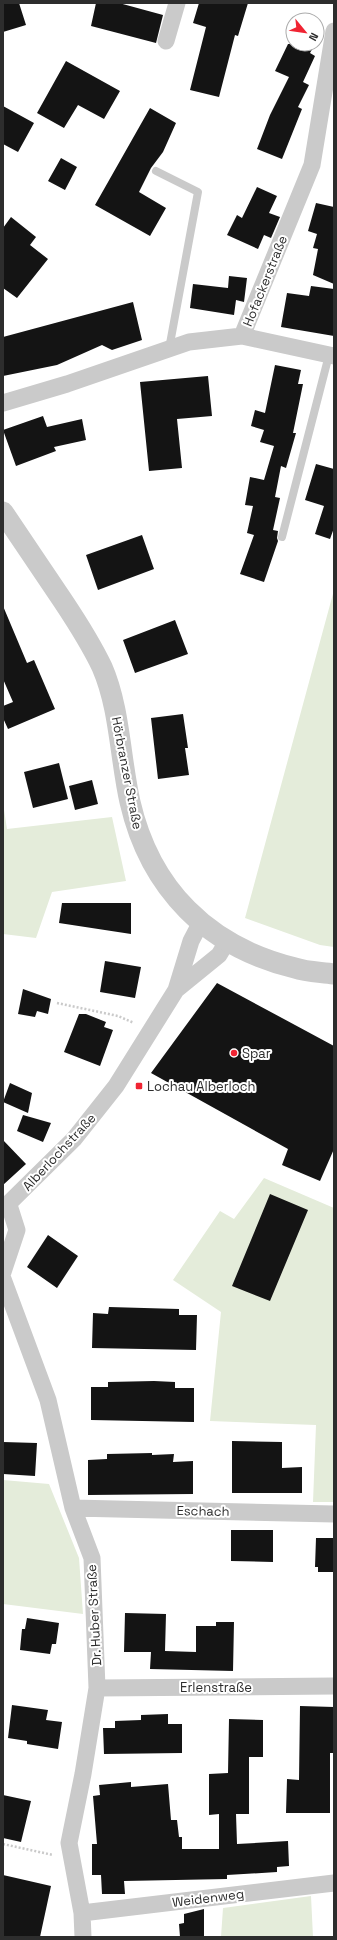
<svg xmlns="http://www.w3.org/2000/svg" width="337" height="1940" font-family="'Space Grotesk',sans-serif">
  <style>
    .green { fill: #e4ecda }
    .building { fill: #141414 }
    .lines { fill: none; stroke-linecap: round; stroke-linejoin: round }
    .path { stroke: #cacaca; stroke-width: 2.5; stroke-dasharray: 2 2; stroke-linecap: butt }
    .service { stroke: #cacaca; stroke-width: 8 }
    .minor { stroke: #cacaca; stroke-width: 17 }
    .tertiary { stroke: #cacaca; stroke-width: 21 }
    .poi-dot { fill: #f02433; stroke: #fff; stroke-width: 1.5 }
    .labels { text-anchor: middle; dominant-baseline: central; stroke-width: 4; stroke-linejoin: round; paint-order: stroke }
    .street-label { font-size: 13px; fill: #2d2d2d; stroke: #fff }
    .poi-label { font-size: 13px; fill: #2d2d2d; stroke: #fff; text-anchor: start }
  </style>
  <rect width="100%" height="100%" fill="#fff"/>
  <path class="green" d="M334,590V947L320,945L245,918Z
    M3,803L7,829L112,817L126,881L52,892L36,938L3,934Z
    M264,1178L334,1208V1502H313L316,1425L210,1421L221,1312L173,1280L220,1211L234,1219Z
    M3,1480L49,1484L79,1558L83,1614L3,1604Z
    M311,1896L313,1937H221L223,1908Z"/>
  <path class="building" d="M3,3H19L26,25L3,32Z
    M96,3H119L163,15L156,43L91,26Z
    M199,3H248L238,36L235,35L219,97L190,90L206,27L193,23Z
    M288,44H315L310,53L315,56L303,82L309,85L298,107L302,109L282,159L257,149L270,115L289,77L275,71Z
    M66,61L120,91L104,119L78,105L64,128L37,113Z
    M3,106L34,123L18,152L3,144Z
    M150,108L176,123L163,152L151,168L139,192L166,208L150,236L95,205Z
    M61,158L77,167L65,190L48,181Z
    M257,187L277,196L269,213L280,217L271,238L264,235L258,249L227,235L237,215L242,218Z
    M316,203L334,207V284L313,275L318,249L313,248L317,234L308,231Z
    M11,217L36,237L30,245L48,259L17,298L3,288V228Z
    M229,276L247,278L244,302L236,300L234,315L190,308L193,284L228,288Z
    M311,286L334,289V336L281,327L287,293L309,296Z
    M133,302L142,340L112,350L102,345L57,365L3,376V337Z
    M275,365L301,370L298,384H303L293,433H296L286,468L281,466L275,497L280,498L273,530L278,531L277,538L278,541L264,582L240,574L254,535L247,533L253,506L245,505L250,477L264,480L274,446L260,442L264,430L251,426L255,410L265,413Z
    M208,376L212,416L177,419L182,468L149,471L140,382Z
    M43,416L47,427L82,419L86,440L54,447L56,451L16,466L3,430Z
    M316,464L334,469V528L330,539L315,534L324,506L305,500Z
    M142,535L154,569L98,590L86,555Z
    M3,606L27,663L34,660L55,709L8,729L3,718V706L13,702L3,679Z
    M175,620L188,654L135,673L123,640Z
    M183,714L188,748H185L189,775L158,779L151,718Z
    M59,763L68,799L33,808L24,772Z
    M92,780L98,804L75,810L69,786Z
    M62,903H131V934L59,923Z
    M105,961L141,967L135,998L100,992Z
    M217,983L334,1046V1149L320,1181L282,1165L288,1149L151,1073Z
    M23,989L51,999L48,1014L37,1011L35,1017L18,1014Z
    M79,1014H86L106,1022L104,1027L113,1030L100,1066L64,1052Z
    M10,1083L32,1093L28,1113L3,1102Z
    M23,1115L51,1123L43,1142L17,1131Z
    M3,1140L26,1164L3,1185Z
    M270,1194L308,1210L270,1301L232,1286Z
    M48,1235L78,1256L57,1288L27,1267Z
    M109,1307L179,1309V1315H197L196,1350L92,1348L93,1313L108,1314Z
    M154,1381L175,1382V1388H194V1422L91,1420V1387H108V1382Z
    M232,1441L282,1442V1468L302,1467V1493H232Z
    M3,1442L37,1443L35,1476L3,1474Z
    M152,1453V1455L174,1454L173,1462L193,1461V1494L88,1495V1460L107,1459V1454Z
    M231,1530H273V1562L231,1561Z
    M316,1538H334V1572H318V1567H315Z
    M125,1613L166,1614L165,1651L196,1652V1626H216V1622H234L233,1671L150,1669L151,1652H124Z
    M27,1618L59,1623L56,1644H52L50,1654L20,1650L22,1629H25Z
    M12,1705L48,1710L46,1720L62,1722L58,1749L27,1744V1741L8,1738Z
    M300,1706L334,1707V1753H330V1813H286L287,1779L299,1780Z
    M168,1714V1724H182V1753L104,1754L103,1728H115V1721L141,1720V1715Z
    M229,1719L263,1720V1757H249V1814H236L237,1844L288,1841L289,1866L277,1867V1872L227,1875V1879L124,1881L125,1894H102L101,1875H92V1844H97L93,1796L100,1795L99,1785L131,1782V1787L168,1784L171,1820H177L179,1837H182V1849H219V1814L209,1815V1774L228,1773Z
    M3,1795L31,1801L21,1842L3,1838Z
    M3,1875L51,1886L40,1937H3Z
    M204,1909V1937H180L179,1924L184,1923V1914Z"/>
  <g class="lines">
    <path class="path" d="M57,1003L118,1016L134,1023
      M3,1844L53,1855"/>
    <path class="service" d="M156,171L198,192L169,349
      M282,537L329,355"/>
    <path class="minor" d="M166,41L177,3
      M242,336L334,356
      M3,403L67,384L189,342L242,336L312,165L334,31
      M176,990L219,955L228,940
      M3,1209L74,1139L116,1086L176,990L191,941L201,922
      M3,1272L17,1230L9,1205
      M3,1279L48,1400L73,1508L92,1558L97,1688L83,1774L69,1843L82,1913L83,1937
      M73,1508L334,1514
      M97,1688L334,1686
      M82,1913L334,1883"/>
    <path class="tertiary" d="M3,512C23,542 43,571 63,601C77,622 91,644 102,667C120,708 120,758 130,802C150,889 208,947 295,968C307,972 321,972 334,974"/>
  </g>
  <g class="poi-dot">
    <circle cx="234" cy="1053" r="4"/>
    <rect x="135" y="1082" width="8" height="8" rx="2"/>
  </g>
  <g class="labels">
    <g class="street-label">
      <text transform="translate(265 281) rotate(-68)">Hofackerstraße</text>
      <text transform="translate(127 773) rotate(79)">Hörbranzer Straße</text>
      <text transform="translate(59 1152) rotate(-47)">Alberlochstraße</text>
      <text transform="translate(203 1511) rotate(1)">Eschach</text>
      <text transform="translate(94 1615) rotate(-93)">Dr. Huber Straße</text>
      <text x="216" y="1687">Erlenstraße</text>
      <text transform="translate(208 1898) rotate(-7)">Weidenweg</text>
    </g>
    <g class="poi-label">
      <text x="242" y="1053">Spar</text>
      <text x="147" y="1086">Lochau Alberloch</text>
    </g>
  </g>
  <rect width="337" height="1940" fill="none" stroke="#2d2d2d" stroke-width="8"/>
  <g transform="translate(305 32) rotate(119)"><circle r="19" fill="#ffffff" stroke="#ababab"/>
  <path d="M0-3L7 15L0 10L-7 15Z" fill="#f02433"/>
  <text y="-6" font-size="11" font-weight="bold" text-anchor="middle" fill="#2d2d2d">N</text>
  </g>
</svg>
